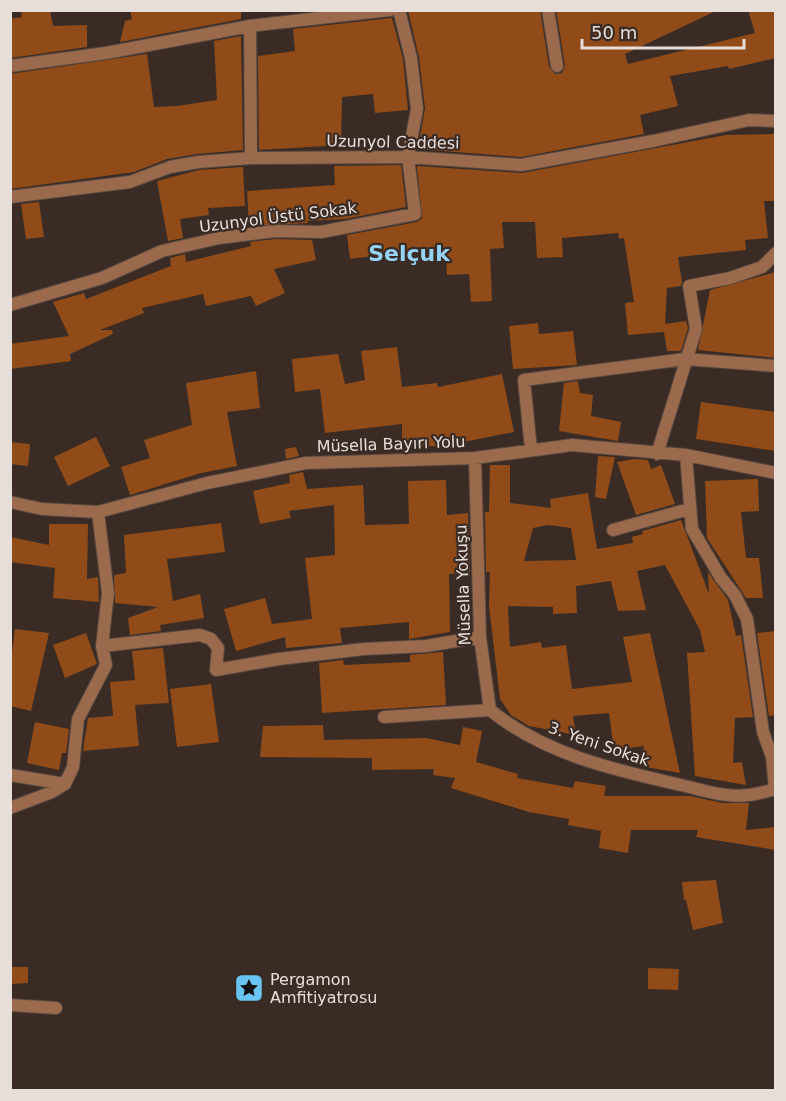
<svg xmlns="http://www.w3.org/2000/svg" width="786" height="1101" font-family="'DejaVu Sans',sans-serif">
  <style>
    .building { fill: #904b19; fill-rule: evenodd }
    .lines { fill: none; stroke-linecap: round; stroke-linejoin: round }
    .street-casing { stroke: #564842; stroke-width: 14 }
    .street { stroke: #9b694b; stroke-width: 12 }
    .labels { text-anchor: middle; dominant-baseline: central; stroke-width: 4.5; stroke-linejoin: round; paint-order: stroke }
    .street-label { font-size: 16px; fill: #e7ded9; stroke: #3a2c25 }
    .poi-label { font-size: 16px; fill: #e7ded9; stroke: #3a2c25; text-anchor: start }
    .district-label { font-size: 22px; font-weight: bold; fill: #95d4f6; stroke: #3a2c25 }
  </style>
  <rect width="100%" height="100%" fill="#3a2c25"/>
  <path class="building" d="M21,10H50L53,26L87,25V47L10,58V19L22,17Z
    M130,10H241V19L120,42L125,21L132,19Z
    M540,10L549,67L555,74L562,73L565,65L556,10H718L625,54L628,64L755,33L748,10H776V58L729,69L728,66L670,76L678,106L640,115L644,134L521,157L418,149L425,108L419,57L408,11Z
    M392,18L403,59L408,110L375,113L373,94L342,97L341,145L259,150L258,56L295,51L293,29Z
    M241,36L243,150L197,154L167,159L134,172L10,189V74L147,54L154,107L177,106L217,100L214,41Z
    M776,134V201H764L768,238L745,240L746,250L678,257L682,282L681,286L667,288L665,324L686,321L688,328L681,351H667L664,332L628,335L625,303L634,302L624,238L619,239L618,233L562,238L563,257L537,258L535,222H502L504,248L490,249L492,301L471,302L469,274L447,275L446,254H436L435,248L350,259L347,235L417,222L422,218L417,166L522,173L726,135Z
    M401,165L406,207L345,219L307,221L308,223L249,226L247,191L335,185L334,166Z
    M243,167L245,206L208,208L209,215L180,219L183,238L168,241L157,181L199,170Z
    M39,202L44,237L26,239L21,204Z
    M275,239L312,240L316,260L274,269L285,293L256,306L251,296L206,306L203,294L142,308L144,313L100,330H112L113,334L70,354L71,361L10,369V344L69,336L53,302L84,293L86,299L171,266L170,258L185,254L186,262L251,246L250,242Z
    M776,272V358L698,350L710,290Z
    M538,323L539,334L573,331L577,365L513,369L509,326Z
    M397,347L402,387L437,383L438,387L502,374L514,432L443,446L402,447V424L325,433L320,389L295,392L292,359L338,354L345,384L365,380L361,351Z
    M256,371L260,408L227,412L237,466L201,473L130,495L121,467L150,458L144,440L192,425L186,383Z
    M578,381L580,393L593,395L591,416L621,422L618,441L559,431L564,383Z
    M701,402L776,412V451L696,439Z
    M96,437L110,466L68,486L54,457Z
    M10,442L30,444L28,466L10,464Z
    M296,447L299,456L286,459L285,449Z
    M598,456L615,457L606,499L595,497Z
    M635,459L648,460L651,469L661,465L675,504L636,515L617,462Z
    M490,465H510V503L551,508L550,499L588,493L597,549L633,543L632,537L643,534L642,531L681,520L709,594L708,572L728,600L736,636L741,635L753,717L735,718L733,763L742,762L746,785L695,776L687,653L705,652L700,630L665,565L637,571L646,610L618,611L611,581L576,586L577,613L553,614V607L508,606L510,647L541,642L542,648L566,645L572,689L632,682L623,637L650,633L680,773L640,766L644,746L614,750L609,713L573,716L576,735L529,726L511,715L500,699L489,606L490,572H486L485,512H489ZM548,525L571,528L576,560L524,561L533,528Z
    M303,472L307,489L363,485L365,525L409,524L408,481L446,480L447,515L468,513L470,573L449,574L450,632L409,639V622L340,628L342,643L286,648L285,637L236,651L224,609L265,598L272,624L312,619L305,558L335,555L334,505L289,511L291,518L260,524L253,491L290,483L289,475Z
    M758,479L759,511L741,512L746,558H759L763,598H746L707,538L705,481Z
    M221,523L225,552L167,559L173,601L200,594L204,618L160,625L161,631L130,635L128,618L158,607L115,603L114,575L126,573L124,535Z
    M49,524H88L87,579L98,577L99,602L53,598L55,568L10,562V537L49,545Z
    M15,629L49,633L31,711L10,706V667Z
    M776,631V715L769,716L757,633Z
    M86,633L97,664L65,678L53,645Z
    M163,648L169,703L135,705L139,746L83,751L88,718L113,716L110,682L135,680L132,651Z
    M443,652L446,705L322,713L319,663L343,660L344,665L410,662V655Z
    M211,684L219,742L177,747L170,689Z
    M35,722L69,729L66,753H62L59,770L27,763Z
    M323,725L324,740L426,738L460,745L463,727L482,731L476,762L518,774L517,778L573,788L575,781L606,786L604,796H690L722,803H749L746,830L776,827V850L696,837L698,830H631L628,853L599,848L601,831L568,825L569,819L529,812L451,788L455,778L433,775L434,769L372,770V758L260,757L263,726Z
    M716,880L723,923L693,930L686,900H684L682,882Z
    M10,967H28V983L10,984Z
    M648,968L679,969L678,990L648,989Z"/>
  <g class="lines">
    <g class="street-casing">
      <path id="street" d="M548,10L557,66
        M250,26L251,158
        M10,66L106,53L250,26L390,10
        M10,197L130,182L170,167L198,162L251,158L408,157L521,165L653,141L749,120L776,121
        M10,305L102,278L162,251L219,238L275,231L321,232L415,214L408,157L417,109L411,58L399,10
        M531,449L524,380L685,359L776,366
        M657,454L696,329L689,286L730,278L762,267L776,253
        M686,455L692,529L721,578L735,595L747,619L763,732L772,757L775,790
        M475,458L480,637L490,710
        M10,502L42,509L98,512L207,483L306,463L475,458L572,445L686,455L776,473
        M98,512L108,593L102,646L200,635L211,639L218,648L216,670L279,659L364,649L426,646L480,637
        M613,530L689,509
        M384,717L490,710C544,754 614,770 681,785C702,790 726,798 749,795C758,794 767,791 776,789
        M10,775L65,784L73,767L78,719L106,665L102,646
        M10,808L52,792L65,784
        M10,1005L56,1008"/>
    </g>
    <use href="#street" class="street"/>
  </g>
  <defs>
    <g id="sight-square" transform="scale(1.5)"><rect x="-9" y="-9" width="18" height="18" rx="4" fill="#69c4f1" stroke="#3a2c25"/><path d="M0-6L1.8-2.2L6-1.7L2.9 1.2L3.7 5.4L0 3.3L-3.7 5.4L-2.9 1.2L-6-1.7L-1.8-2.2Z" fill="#111"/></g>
  </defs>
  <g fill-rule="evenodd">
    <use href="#sight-square" x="249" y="988"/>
  </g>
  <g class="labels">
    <g class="street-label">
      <text transform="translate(393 142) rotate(1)">Uzunyol Caddesi</text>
      <text transform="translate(278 217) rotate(-7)">Uzunyol Üstü Sokak</text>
      <text transform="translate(391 444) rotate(-2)">Müsella Bayırı Yolu</text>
      <text transform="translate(463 585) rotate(-92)">Müsella Yokuşu</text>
      <text transform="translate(599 744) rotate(19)">3. Yeni Sokak</text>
    </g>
    <g class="poi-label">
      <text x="270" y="979">Pergamon<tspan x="270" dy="18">Amfitiyatrosu</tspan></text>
    </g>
    <g class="district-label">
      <text x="409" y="253">Selçuk</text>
    </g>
  </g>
  <rect width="786" height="1101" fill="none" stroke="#e7ded9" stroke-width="24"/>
  <path d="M582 39v9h162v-9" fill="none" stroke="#e7ded9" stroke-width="3"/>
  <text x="591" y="39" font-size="18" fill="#e7ded9" stroke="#3a2c25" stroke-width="4.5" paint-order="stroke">50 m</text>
</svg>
